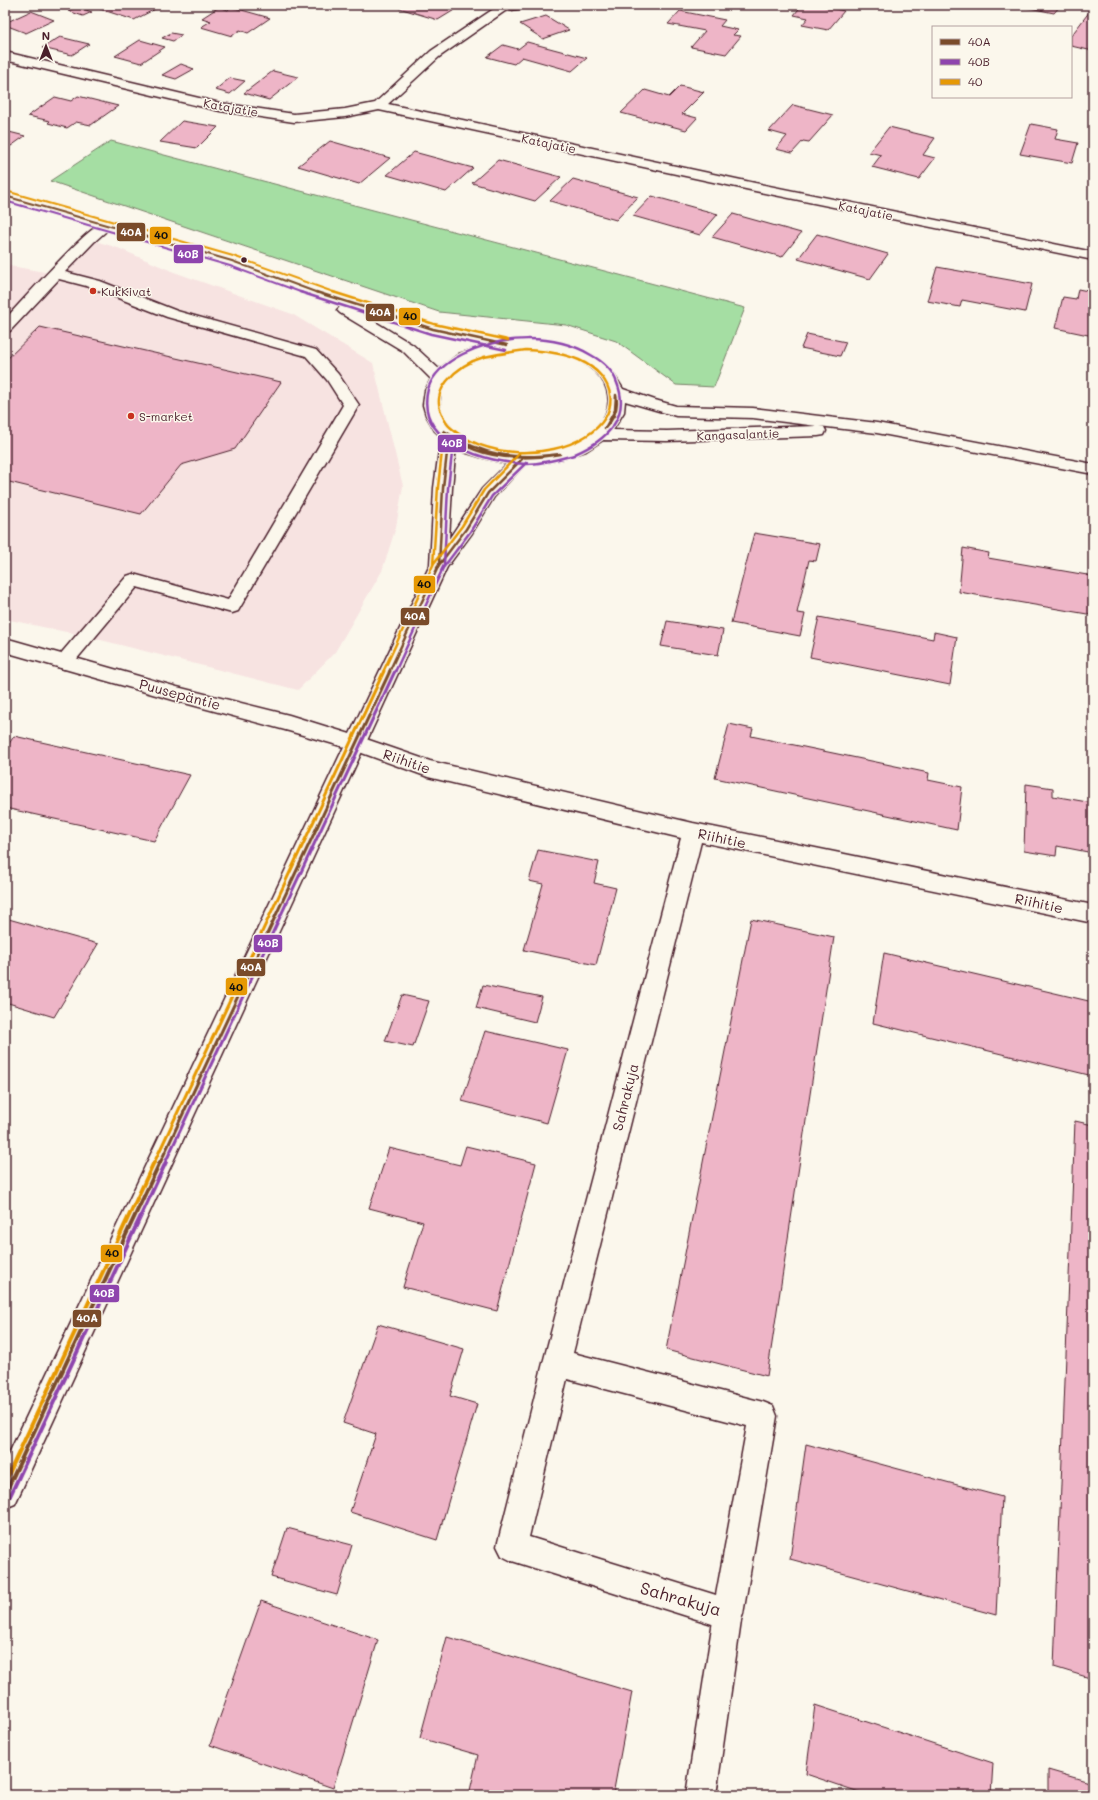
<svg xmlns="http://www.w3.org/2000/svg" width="1098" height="1800" font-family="Mali,sans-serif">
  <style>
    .built { fill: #f7e3e1 }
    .green { fill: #a5dea3; stroke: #787e67 }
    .building { fill: #eeb5c7; stroke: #4a1f2b }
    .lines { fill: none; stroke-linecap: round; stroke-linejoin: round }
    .service-casing { stroke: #4a1f2b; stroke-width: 3 }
    .minor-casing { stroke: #4a1f2b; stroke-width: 3 }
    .secondary-casing { stroke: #4a1f2b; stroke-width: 3 }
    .primary-casing { stroke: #4a1f2b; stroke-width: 3 }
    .service { fill: #fbf7ec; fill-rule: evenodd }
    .minor { fill: #fbf7ec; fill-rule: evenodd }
    .secondary { fill: #fbf7ec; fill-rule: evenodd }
    .primary { fill: #fbf7ec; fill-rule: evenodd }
    .bus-1-far3-casing { stroke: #fbf7ec; stroke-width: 4 }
    .bus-1-far2-casing { stroke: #fbf7ec; stroke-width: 5 }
    .bus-1-far1-casing { stroke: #fbf7ec; stroke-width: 6 }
    .bus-1-casing { stroke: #fbf7ec; stroke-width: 7 }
    .bus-2-far3-casing { stroke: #fbf7ec; stroke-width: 4 }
    .bus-2-far2-casing { stroke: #fbf7ec; stroke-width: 5 }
    .bus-2-far1-casing { stroke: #fbf7ec; stroke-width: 6 }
    .bus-2-casing { stroke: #fbf7ec; stroke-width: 7 }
    .bus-3-far3-casing { stroke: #fbf7ec; stroke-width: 4 }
    .bus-3-far2-casing { stroke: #fbf7ec; stroke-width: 5 }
    .bus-3-far1-casing { stroke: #fbf7ec; stroke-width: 6 }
    .bus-3-casing { stroke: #fbf7ec; stroke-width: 7 }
    .bus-1-far3 { stroke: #7a4b2a; stroke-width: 2 }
    .bus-1-far2 { stroke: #7a4b2a; stroke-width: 2.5 }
    .bus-1-far1 { stroke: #7a4b2a; stroke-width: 3 }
    .bus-1 { stroke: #7a4b2a; stroke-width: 4 }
    .bus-2-far3 { stroke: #8e44ad; stroke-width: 2 }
    .bus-2-far2 { stroke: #8e44ad; stroke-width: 2.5 }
    .bus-2-far1 { stroke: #8e44ad; stroke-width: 3 }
    .bus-2 { stroke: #8e44ad; stroke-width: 4 }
    .bus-3-far3 { stroke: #e69804; stroke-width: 2 }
    .bus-3-far2 { stroke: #e69804; stroke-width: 2.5 }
    .bus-3-far1 { stroke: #e69804; stroke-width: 3 }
    .bus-3 { stroke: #e69804; stroke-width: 4 }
    .bus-dot { fill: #4a1f2b; stroke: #fbf7ec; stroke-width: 1.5 }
    .poi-dot { fill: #c8321e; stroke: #fbf7ec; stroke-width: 1.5 }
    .labels { text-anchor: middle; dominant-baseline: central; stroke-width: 3; stroke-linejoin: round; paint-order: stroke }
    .far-street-label { font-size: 12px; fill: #4a1f2b; stroke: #fbf7ec }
    .far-poi-label { font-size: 12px; fill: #4a1f2b; stroke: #fbf7ec; text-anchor: start }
    .street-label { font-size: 14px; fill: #4a1f2b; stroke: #fbf7ec }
    .near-street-label { font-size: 17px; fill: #4a1f2b; stroke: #fbf7ec }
    .line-badge { stroke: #fbf7ec; stroke-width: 1.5 }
    .badge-label { font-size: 11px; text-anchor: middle; font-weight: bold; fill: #fff }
    .pale-badge-label { font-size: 11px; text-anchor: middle; font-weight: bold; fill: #111 }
  </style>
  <rect width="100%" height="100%" fill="#fbf7ec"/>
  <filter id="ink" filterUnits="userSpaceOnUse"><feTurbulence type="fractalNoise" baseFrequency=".025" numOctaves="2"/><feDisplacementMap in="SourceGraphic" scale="8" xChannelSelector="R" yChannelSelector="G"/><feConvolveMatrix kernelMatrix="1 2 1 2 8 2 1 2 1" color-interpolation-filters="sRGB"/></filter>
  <g filter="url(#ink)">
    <path class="built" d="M89,239L118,248L174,272L292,314L373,363L403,486L396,527L382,571L335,652L298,690L85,636L5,619V265L56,274Z"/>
    <path class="green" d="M111,141L745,308L714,387L676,385L616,341L566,325L439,312L50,181Z"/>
    <path class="building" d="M108,5H163L134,20L100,9Z
      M404,5H445L456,9L438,20L399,8Z
      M802,5H817L844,11L828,30L802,25L808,18L794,15Z
      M1015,5H1061L1054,13Z
      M77,7L92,12L83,16L68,11Z
      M219,7L228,10L231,7L270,18L248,33L240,30L232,36L201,27L211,21L202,18Z
      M1093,7V51L1071,46V36Z
      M31,11L54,20L26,33L5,25V23Z
      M680,11L725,20L720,26L738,30L733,35L741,36L726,54L691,47L705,31L668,24Z
      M546,16L569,30L543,39L520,24Z
      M171,33L182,35L173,41L162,38Z
      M60,37L89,44L72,55L42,48Z
      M140,40L165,47L141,63L115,56Z
      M527,42L587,58L572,71L522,57L514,64L487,57L503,45L518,49Z
      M181,64L194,69L176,79L162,75Z
      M273,71L298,77L269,100L244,93Z
      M230,78L245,81L230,94L215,90Z
      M680,86L704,92L682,114L697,118L686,130L621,113L645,90L669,97Z
      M78,96L118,106L91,125L76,122L67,128L48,123L50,121L28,116L55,97L71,101Z
      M793,105L833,115L809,142L803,141L792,153L776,149L787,136L769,131Z
      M182,121L218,127L197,148L160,142Z
      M1031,124L1058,129L1055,139L1078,143L1072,163L1020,154Z
      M889,127L935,138L923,155L935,158L919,179L872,167L881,155L869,152Z
      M5,131L25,136L11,146L5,145Z
      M330,141L390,158L359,184L298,166Z
      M414,152L473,168L446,192L387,175Z
      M498,160L561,177L535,201L472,183Z
      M573,179L638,197L616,220L550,201Z
      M652,196L718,214L700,235L633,216Z
      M733,214L801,233L782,257L712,237Z
      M817,234L888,254L870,279L798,259Z
      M937,267L1032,284L1025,312L962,300L960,307L927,301Z
      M1078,289L1093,292V336L1055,328L1063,297L1076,299Z
      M40,327L281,382L235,449L181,465L141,514L5,481V361Z
      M807,334L846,342L840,356L801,348Z
      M754,533L820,544L816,561L809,560L797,613L805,614L800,636L731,623Z
      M963,548L989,553L988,558L1093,576V615L959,592Z
      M819,617L933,639L934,632L957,637L950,685L810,657Z
      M667,621L723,630L718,655L661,646Z
      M729,724L753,729L751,736L929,773L928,780L962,787L957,830L715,778Z
      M14,736L190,775L154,841L5,808V750Z
      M1026,784L1053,788V796L1093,803V853L1057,846L1056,856L1024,851Z
      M538,850L599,862L594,883L616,888L596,965L524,950L543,884L529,881Z
      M5,918L98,944L54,1017L5,1002Z
      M751,919L834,937L767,1376L666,1350Z
      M884,953L1093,1002V1076L873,1023Z
      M483,985L542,997L535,1022L476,1008Z
      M402,995L429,1001L413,1047L385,1041Z
      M485,1031L568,1050L547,1123L462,1101Z
      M1075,1121L1093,1125V1679L1054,1667Z
      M466,1146L536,1163L497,1311L403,1287L423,1222L369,1208L389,1148L460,1165Z
      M378,1324L464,1349L450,1396L477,1404L437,1540L350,1512L376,1434L343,1423Z
      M806,1444L1002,1497L996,1615L790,1559Z
      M287,1528L352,1545L337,1595L271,1577Z
      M261,1601L378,1640L333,1788L210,1745Z
      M447,1637L632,1692L613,1795H469L478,1755L420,1738Z
      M815,1705L993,1763L991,1795H868L806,1774Z
      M1048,1770L1093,1783V1795H1048Z"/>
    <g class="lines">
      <g class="service-casing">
        <path id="service" d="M105,222L110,223L112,226L94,242L65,272L100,281L177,311L316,350L338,374L359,405L238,611L232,613L137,587L70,667L64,669L58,667L55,662L58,657L127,576L133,574L228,600L343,405L327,380L306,356L167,317L90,287L59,279L10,331L5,332V319C22,302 87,226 105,222Z
          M728,1600L738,1604L742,1614L716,1795H686L714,1614L718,1604Z"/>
      </g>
      <g class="minor-casing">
        <path id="minor" d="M530,5L524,8L505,11L439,57L388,104L755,183L1093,252V260L755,191L379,110L345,117L294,122L220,111L5,60V52L220,103L294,114L345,109L375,103L431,51L498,6Z
          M5,638L177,687L289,715L363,738L430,761L693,823L1093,905V923L701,842L573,1353L763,1402L773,1406L777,1416L743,1614L739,1625L728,1629L512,1561L502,1556L497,1546L543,1363L681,838L428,777L351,749L289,731L177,701L5,652ZM567,1379L747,1426L716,1595L529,1537Z"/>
      </g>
      <g class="secondary-casing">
        <path id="secondary" d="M449,430L455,431L457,435L452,488L449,539L482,489L517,454L523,453L529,454L531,458L494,497L472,533L447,567L15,1504L5,1508V1462L430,565L434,488L441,435L443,431Z"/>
      </g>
      <g class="primary-casing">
        <path id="primary" d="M5,192L237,258L324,290L437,325L509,341L539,340L566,345L592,355L604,364L613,373L623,389L655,400L676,406L753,408L877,423L1093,464V474L877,433L819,426L824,427L826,431L824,435L818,436L667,441L603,440L586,451L562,459L543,463H504L480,457L464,452L446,441L435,431L426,415L423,405L425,391L431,379L403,351L340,313L337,310L340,307L344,306L227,264L5,200ZM354,309L428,332L486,345L459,354L439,369L413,345ZM525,349C535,349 545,349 555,351C574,355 602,370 607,390C611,404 607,417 596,428C586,438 573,445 560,449C542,454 521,454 502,452C471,446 427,424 443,386C456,357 498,351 525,349ZM625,401L676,416L753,418L817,426L667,431L613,430L624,412Z"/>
      </g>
      <use href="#service" class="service"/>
      <use href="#minor" class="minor"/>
      <use href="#secondary" class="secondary"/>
      <use href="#primary" class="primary"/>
      <g class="bus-1-far3-casing">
        <path id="bus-1-far3" d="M5,196L232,261L318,293"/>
      </g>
      <g class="bus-1-far2-casing">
        <path id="bus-1-far2" d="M316,292L433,329L507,345
          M605,428L615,410L616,395
          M605,428C614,419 619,408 616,395
          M444,431C483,456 514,460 560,454
          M444,431C476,460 520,461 560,454
          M437,568L439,565L443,488L449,435
          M389,672L439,565L466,529L488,493L523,458"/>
      </g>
      <g class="bus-1-far1-casing">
        <path id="bus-1-far1" d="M160,1163L390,671"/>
      </g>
      <g class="bus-1-casing">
        <path id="bus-1" d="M5,1494L160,1162"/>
      </g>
      <g class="bus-2-far3-casing">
        <path id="bus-2-far3" d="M5,201L230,266L303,293"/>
      </g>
      <g class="bus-2-far2-casing">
        <path id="bus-2-far2" d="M300,292L431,334L506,350
          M574,455C559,459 543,464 527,464C488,463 414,443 428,389C433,373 449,361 463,354C501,335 554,333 591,355C602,361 613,371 617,383C631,418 605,441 575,454
          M441,571L444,565L448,488L454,436
          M395,672L443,568L470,532L492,496L527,462"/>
      </g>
      <g class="bus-2-far1-casing">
        <path id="bus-2-far1" d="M165,1163L395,671"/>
      </g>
      <g class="bus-2-casing">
        <path id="bus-2" d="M10,1496L166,1162"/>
      </g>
      <g class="bus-3-far3-casing">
        <path id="bus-3-far3" d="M6,191L233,256L336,293"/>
      </g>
      <g class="bus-3-far2-casing">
        <path id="bus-3-far2" d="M333,292L434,324L508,340
          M526,350C544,351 563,353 579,360C617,377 622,414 586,436C548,460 483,458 450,427C446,424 444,419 442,414C436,403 439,391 447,381C456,370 470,361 484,357C498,354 512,352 526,350Z
          M433,565L438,487L444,434
          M383,672L434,563L462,526L484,490L519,454"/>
      </g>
      <g class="bus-3-far1-casing">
        <path id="bus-3-far1" d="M154,1163L384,671"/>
      </g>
      <g class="bus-3-casing">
        <path id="bus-3" d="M5,1482L154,1162"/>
      </g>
      <use href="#bus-1-far3" class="bus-1-far3"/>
      <use href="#bus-1-far2" class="bus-1-far2"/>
      <use href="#bus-1-far1" class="bus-1-far1"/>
      <use href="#bus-1" class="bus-1"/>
      <use href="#bus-2-far3" class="bus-2-far3"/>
      <use href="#bus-2-far2" class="bus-2-far2"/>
      <use href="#bus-2-far1" class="bus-2-far1"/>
      <use href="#bus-2" class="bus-2"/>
      <use href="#bus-3-far3" class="bus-3-far3"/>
      <use href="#bus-3-far2" class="bus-3-far2"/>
      <use href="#bus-3-far1" class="bus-3-far1"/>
      <use href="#bus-3" class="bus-3"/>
    </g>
  </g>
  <circle class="bus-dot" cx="244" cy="260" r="3.5"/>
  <g class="poi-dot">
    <circle cx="93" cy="291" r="4"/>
    <circle cx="131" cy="416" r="4"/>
  </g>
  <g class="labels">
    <g class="far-street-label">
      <text transform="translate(231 107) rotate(10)">Katajatie</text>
      <text transform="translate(549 143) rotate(12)">Katajatie</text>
      <text transform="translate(866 210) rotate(12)">Katajatie</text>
      <text transform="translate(738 434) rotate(-2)">Kangasalantie</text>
    </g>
    <g class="far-poi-label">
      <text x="101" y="291">KukKivat</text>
      <text x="139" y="416">S-market</text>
    </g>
    <g class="street-label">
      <text transform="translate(180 694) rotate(15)">Puusepäntie</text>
      <text transform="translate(407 761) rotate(19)">Riihitie</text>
      <text transform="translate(722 838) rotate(12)">Riihitie</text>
      <text transform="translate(1039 903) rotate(12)">Riihitie</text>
      <text transform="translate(625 1097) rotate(-76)">Sahrakuja</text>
    </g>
    <g class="near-street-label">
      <text transform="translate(681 1598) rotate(16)">Sahrakuja</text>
    </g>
  </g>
  <g class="line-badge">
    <rect x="116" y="222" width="30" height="20" rx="4" fill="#7a4b2a"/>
    <rect x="149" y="226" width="23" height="19" rx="4" fill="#e69804"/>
    <rect x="173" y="244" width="31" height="20" rx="4" fill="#8e44ad"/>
    <rect x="365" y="303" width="30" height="19" rx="4" fill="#7a4b2a"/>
    <rect x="398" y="307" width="23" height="19" rx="4" fill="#e69804"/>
    <rect x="437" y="434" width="30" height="19" rx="4" fill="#8e44ad"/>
    <rect x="413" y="575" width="23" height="19" rx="4" fill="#e69804"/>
    <rect x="400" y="607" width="30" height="19" rx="4" fill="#7a4b2a"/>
    <rect x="253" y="934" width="30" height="19" rx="4" fill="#8e44ad"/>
    <rect x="236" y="958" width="30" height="19" rx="4" fill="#7a4b2a"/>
    <rect x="225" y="977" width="23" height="19" rx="4" fill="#e69804"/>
    <rect x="100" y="1244" width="23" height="19" rx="4" fill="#e69804"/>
    <rect x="89" y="1284" width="31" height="19" rx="4" fill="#8e44ad"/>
    <rect x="72" y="1309" width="30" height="19" rx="4" fill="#7a4b2a"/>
  </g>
  <g class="badge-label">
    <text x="131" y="236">40A</text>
    <text x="188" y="258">40B</text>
    <text x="380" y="316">40A</text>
    <text x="452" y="447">40B</text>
    <text x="415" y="620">40A</text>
    <text x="268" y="947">40B</text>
    <text x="251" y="971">40A</text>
    <text x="104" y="1297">40B</text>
    <text x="87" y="1322">40A</text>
  </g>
  <g class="pale-badge-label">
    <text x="161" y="239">40</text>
    <text x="410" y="320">40</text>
    <text x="424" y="588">40</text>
    <text x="236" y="991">40</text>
    <text x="112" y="1257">40</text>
  </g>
  <rect width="1098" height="1800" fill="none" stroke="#fbf7ec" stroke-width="20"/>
  <rect x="10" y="10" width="1078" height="1780" fill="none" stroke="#4a1f2b" stroke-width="1.5" filter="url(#ink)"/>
  <rect x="932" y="26" width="140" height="72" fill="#fbf7ec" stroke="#b4a19f"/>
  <rect x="940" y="39" width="20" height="6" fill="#7a4b2a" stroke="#b4a19f"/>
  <text x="968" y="46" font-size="12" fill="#4a1f2b">40A</text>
  <rect x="940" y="59" width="20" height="6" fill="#8e44ad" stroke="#b4a19f"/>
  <text x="968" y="66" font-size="12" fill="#4a1f2b">40B</text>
  <rect x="940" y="79" width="20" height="6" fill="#e69804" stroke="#b4a19f"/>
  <text x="968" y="86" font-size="12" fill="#4a1f2b">40</text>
  <g transform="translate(46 46)" stroke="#fbf7ec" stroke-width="3" paint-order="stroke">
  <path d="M0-3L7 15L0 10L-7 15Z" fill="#4a1f2b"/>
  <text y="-6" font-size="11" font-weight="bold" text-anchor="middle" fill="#4a1f2b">N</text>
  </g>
</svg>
